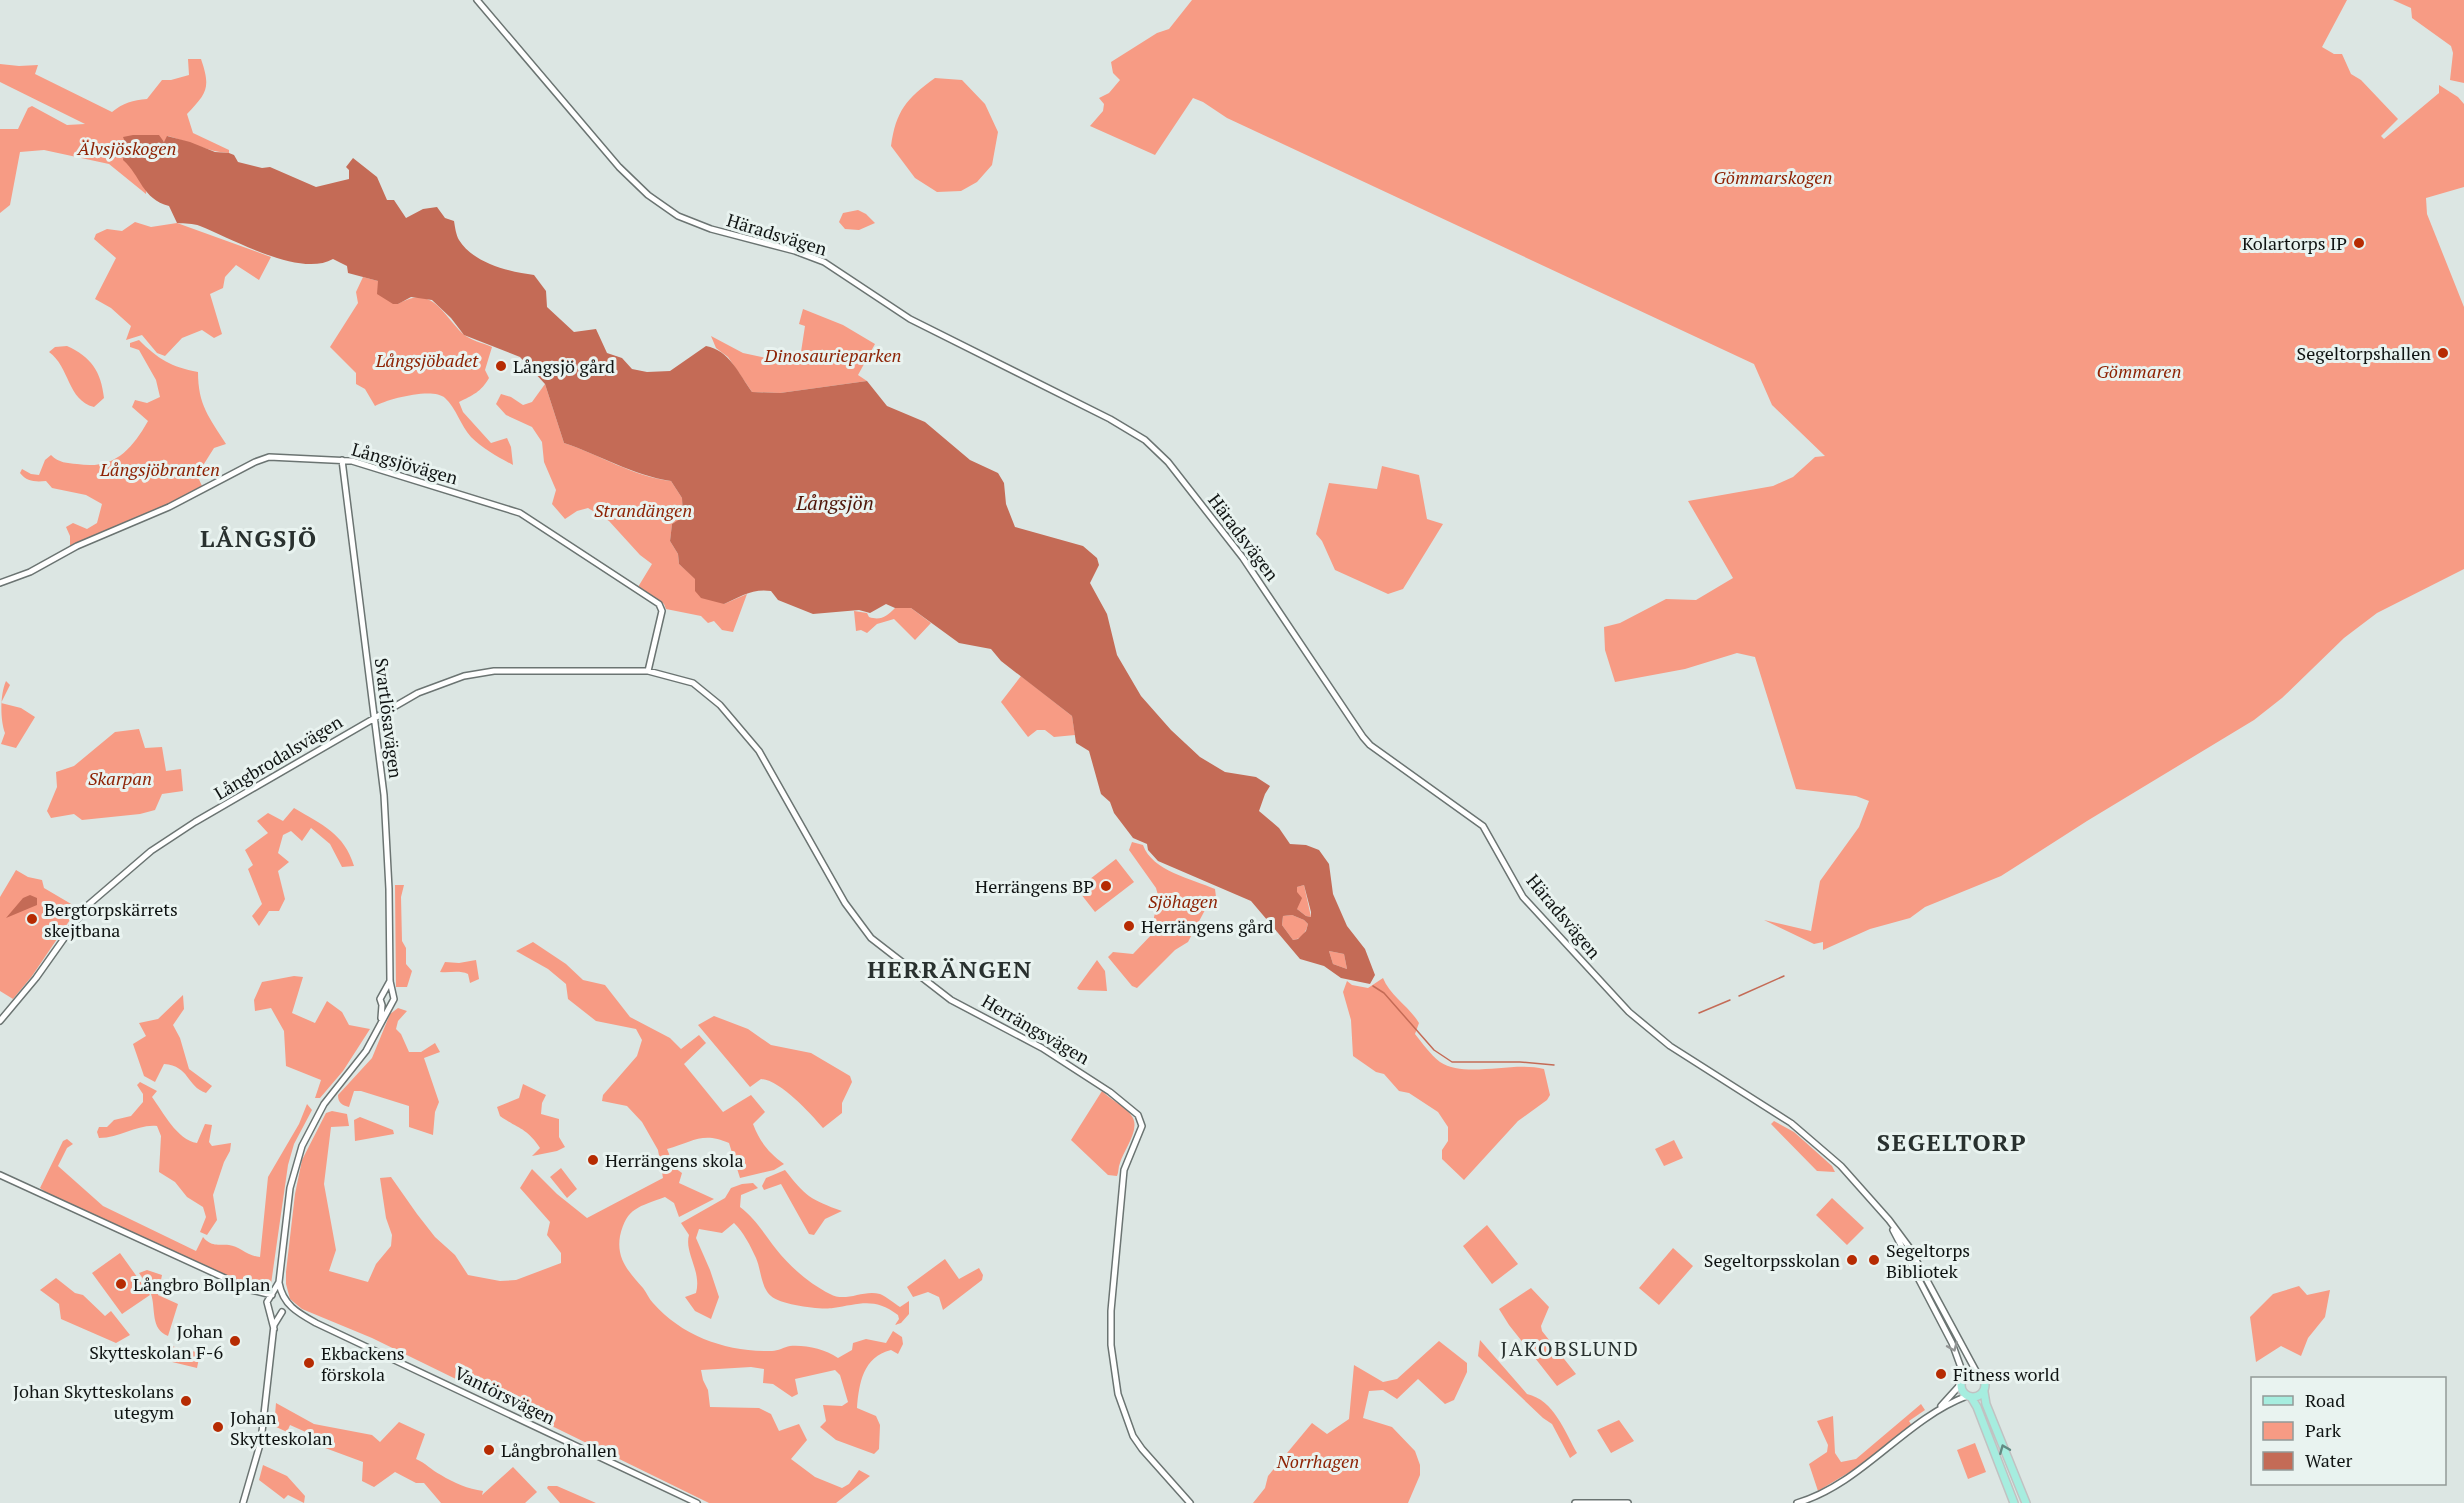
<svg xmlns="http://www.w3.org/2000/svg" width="2464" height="1503" font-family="'PT Serif',serif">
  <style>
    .green { fill: #f79b84 }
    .water { fill: #c46b56; fill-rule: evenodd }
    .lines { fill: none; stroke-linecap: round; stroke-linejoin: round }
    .stream { stroke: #c46b56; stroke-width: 1.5 }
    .minor-casing { stroke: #6b7472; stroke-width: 8 }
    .major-casing { stroke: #c1c2c2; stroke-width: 10 }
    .minor { stroke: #fff; stroke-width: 5 }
    .major { stroke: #a6eddf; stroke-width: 7 }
    .oneway { stroke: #939595 }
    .oneway2 { stroke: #628b83 }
    .poi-dot { fill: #b62b02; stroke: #e9f3f0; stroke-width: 2 }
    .labels { text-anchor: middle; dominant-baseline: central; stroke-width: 6; stroke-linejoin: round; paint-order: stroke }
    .park-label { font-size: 18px; font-style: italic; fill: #8e2305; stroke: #e9f3f0 }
    .street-label { font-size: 18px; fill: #101413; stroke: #e9f3f0 }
    .poi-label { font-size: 18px; fill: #101413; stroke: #e9f3f0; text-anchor: start }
    .water-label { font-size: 20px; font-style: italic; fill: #4f1609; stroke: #e9f3f0 }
    .neighbourhood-label { font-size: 20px; letter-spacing: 1.5px; fill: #29312f; stroke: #e9f3f0 }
    .district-label { font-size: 24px; font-weight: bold; letter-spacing: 1.5px; fill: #29312f; stroke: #e9f3f0 }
  </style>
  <rect width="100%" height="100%" fill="#dce6e3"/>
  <path class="green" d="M1192,0H2347L2322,47L2334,54H2342L2351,74L2361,80L2398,119L2381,136L2384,139L2439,93V85L2458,97L2464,104V187L2426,198L2427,214L2464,307V569L2377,613L2344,638L2282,698L2254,720L2087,821L2001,876L1925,907L1910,918L1870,929L1823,950V942L1814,944L1764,920L1811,931L1820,881L1859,827L1869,801L1856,796L1796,789L1755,657L1737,653L1685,669L1615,682L1605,650L1604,627L1620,623L1666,599L1696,600L1733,578L1688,501L1773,486L1793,477L1815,457L1825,456L1772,405L1754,364L1227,118L1203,102L1193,98L1155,155L1090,126L1103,111L1104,104L1099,98L1109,93L1120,80L1113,73L1111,62L1157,33L1169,29Z
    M2393,0H2464V83L2450,80L2453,53L2451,46L2412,18L2411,8Z
    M188,59H201C211,88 207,93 187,114L193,133L229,150V153C208,152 188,141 168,136L165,142L161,140L150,159L146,194L109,164L44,150L20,152L10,205L0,213V129H18L28,108L32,106L67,125L85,124L0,82V64L19,66L38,65L35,74L112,112C123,103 133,100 147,99L162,80H171L189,75Z
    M935,78L962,80L985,104L998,132L992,165L977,182L961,191L937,192L915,178L891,146C896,111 906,99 935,78Z
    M858,210L866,214L875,223L859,230L845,229L839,222L843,213Z
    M135,222L151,227L177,223L271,257L259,280L236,265L225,277L223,288L210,294L222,334L214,338L202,330L182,338L165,356L157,353L142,335L126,340L131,326L111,308L95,299L116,258L94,239L96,234L107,229L122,231Z
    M363,277L378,281L398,304C432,285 441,312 462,333C469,340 483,343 492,347L485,370L489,378C481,392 473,395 459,402L463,412L491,443L507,438L511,447L513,465C498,457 483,449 471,437C461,426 456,408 445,398C433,387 388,399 375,406L365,389L356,384V373L330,347L358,303L356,292Z
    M803,309L843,325L875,344L858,375L867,381L780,393L752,392L728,357L716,348L711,336L743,353L799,365L805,326L799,324Z
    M139,340C158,359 171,367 198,372C198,405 209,417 226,444L214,448L197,475L202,486L169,506L70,547V536L66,527L73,523L87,529L97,523L102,504L86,495L52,488L46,481C36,482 27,482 20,473L22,469L31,474L39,475L45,460L51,455C59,463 67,463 77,464C113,470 131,451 148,421L132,407L135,400L147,403L160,397L156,380L139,350L130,347V343Z
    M67,346C91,357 101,371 104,398L94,407C67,400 70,367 49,352L55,347Z
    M545,384L564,443C600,455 632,476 671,481L682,498L683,518L672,524L670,541L678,554L679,564L724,604L747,594L733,632L722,630L714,621L708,623L701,616L666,609L664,604L638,587L652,564L640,555L609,521L588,508L577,511L565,519L552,504L556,490L544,462L542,442L532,427L506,415L496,404L501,394L511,397L523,405L532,402Z
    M1382,466L1419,475L1427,519L1443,524L1403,589L1388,594L1335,570L1322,541L1316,534L1329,483L1377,489Z
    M895,608H911L931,623L915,640L894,619L877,624L867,633L861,630L856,631L854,611L867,613L869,617C881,621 887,616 895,608Z
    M1021,676L1072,716L1075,735L1054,737L1045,730H1037L1028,737L1001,702Z
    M6,681L10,685L1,703L21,708L35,717L16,748L1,744L5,733C0,720 0,694 6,681Z
    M139,729L145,748L162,747L166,771L181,769L183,791L162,794L155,810L140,814L82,820L74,814L51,818L47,811L57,787L56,772L74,766L115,732Z
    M294,808C322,825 344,833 354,866L342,867L330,844L311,828L302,841L291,831L283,835L278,853L289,862L278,871L285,899L279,911H269L259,926L252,916L262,904L248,869L253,865L245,850L268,833L257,821L268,813L283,821Z
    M1132,842L1143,845C1152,871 1192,879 1215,889L1217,905L1211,910H1205L1188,942L1175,950L1137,988L1132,986L1108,957L1113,952L1133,954L1154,932V917L1159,899L1156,888L1129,850Z
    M1116,859L1134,882L1095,912L1077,889Z
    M16,870L28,877L42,880L44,888L78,908L32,976L13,999L0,991V897Z
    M395,885H404L401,897L402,941L406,948V964L412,971L407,987H396Z
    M1304,885L1311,917L1306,916L1297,909V887Z
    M1292,915L1304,920L1308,924C1306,932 1302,939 1293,940L1282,925L1283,916Z
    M533,942L566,964L583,980L605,985L630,1017L670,1038L681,1049L699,1035L706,1043L684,1064L723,1112L751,1095L765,1112L753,1124C760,1142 768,1152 784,1164L774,1170L740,1178L729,1143C703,1131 692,1142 667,1149L675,1168L682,1173L679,1183L714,1199L679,1217L674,1203L665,1197C639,1207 627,1207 620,1236C616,1259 629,1272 643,1288C647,1293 649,1299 653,1303C683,1337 727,1352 772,1351C778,1351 784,1347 790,1346C807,1345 824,1349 838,1358L852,1350L853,1343L866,1339L886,1343L893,1331L902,1337L903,1344L898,1354L891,1350C863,1357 859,1383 857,1408L876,1416L880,1425L879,1449L874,1454L836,1440L820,1427L826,1421L823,1405L842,1406L848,1402L840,1375L835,1370L795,1379L798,1394L792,1397L773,1384L763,1383L764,1369L751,1367L701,1370L703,1380L708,1390L710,1407L759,1408L771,1414L779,1431L799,1424L807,1440L791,1459L815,1477L842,1488L849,1484L859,1470L870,1476L836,1503H709L372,1338L302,1309L290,1299L286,1284V1272L295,1194L302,1160L326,1113L332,1111L347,1114L349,1126L331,1127L324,1184L336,1250L329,1271L368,1282L376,1264L391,1246L392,1235L386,1218L380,1178L391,1177L417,1214L435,1237L455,1255L468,1275L500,1281L516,1280L561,1263V1253L547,1235L550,1222L520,1188L532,1169L557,1194L587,1218L663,1178L658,1150L642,1122L627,1106L602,1101L603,1095L637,1056L642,1040L636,1029L596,1021L568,999L566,984L548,969L516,951Z
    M1329,951L1344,954L1347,969L1333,964Z
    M476,960L479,979L470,983L468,974C459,970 450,973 440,972L445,962L459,963Z
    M1097,960L1105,971L1107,991L1079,990L1077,988Z
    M294,976L303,977L292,1013L315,1023L327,1001L342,1012L349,1025L370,1029L343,1071L320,1098H315L321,1080L286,1066L284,1031L271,1008L255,1011L254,1000L262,982Z
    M1383,978C1390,996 1409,1006 1419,1023L1415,1034C1423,1044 1430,1054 1440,1062C1466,1079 1512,1061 1544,1069L1550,1095L1547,1100L1518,1121L1464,1180L1442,1159V1150L1448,1141V1127L1438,1112L1409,1093L1399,1091L1384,1074L1376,1072L1353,1056L1351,1020L1343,992L1347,981L1352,985L1368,988Z
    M183,995L184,1009L173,1025L180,1038L189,1069L212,1086L206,1093C186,1086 190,1066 164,1064L155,1082L144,1076L133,1044L146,1036L139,1023L158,1019Z
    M398,1008L407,1011L398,1021L396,1029L401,1034L409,1052H421L435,1043L440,1052L424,1058L439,1102L435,1112L433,1135L409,1127V1106L361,1091H354L349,1107C342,1105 338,1103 338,1095L372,1058L390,1014Z
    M714,1016L748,1029L771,1045L811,1053L850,1076L852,1082L842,1103V1113L823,1128C810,1113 780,1080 761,1079L750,1087L698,1025Z
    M140,1082L157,1091L152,1097C163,1112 177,1140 197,1143L205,1124L212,1125L209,1142L212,1146L231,1143L230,1151L224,1162L213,1195L217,1220L207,1235L200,1232L206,1217L203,1207L187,1197L175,1182L159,1172L161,1136L157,1126C137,1124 121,1138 99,1138L97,1132L99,1127H107L114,1120L131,1116L143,1102V1094L137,1085Z
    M523,1084L546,1095L542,1103L541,1114L559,1119V1137L565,1147L557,1151L532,1156L540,1148C526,1127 518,1129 500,1116L497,1107L519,1098Z
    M1102,1091C1111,1100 1126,1107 1131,1115C1142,1128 1124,1149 1120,1163C1118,1167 1119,1172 1117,1176L1108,1175L1071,1140Z
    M307,1104L312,1110L294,1144L288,1165L270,1291L262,1292L252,1288L51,1196L40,1188L63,1141L67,1139L73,1144L67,1148L58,1166L103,1206L196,1251L203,1237C211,1247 218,1244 229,1245C239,1246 247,1256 260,1257L268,1177L299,1124Z
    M360,1117L393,1130L394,1134L355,1141L354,1120Z
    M1774,1121L1794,1132L1832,1166L1835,1172L1817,1171L1771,1124Z
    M1674,1140L1683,1158L1664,1166L1655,1149Z
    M561,1168L577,1189L567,1198L550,1177Z
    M785,1170C805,1196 811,1200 842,1211L825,1219L814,1235L809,1234L781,1184L764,1190L762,1186L766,1178Z
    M753,1183L758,1188L741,1195L740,1207C755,1218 765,1235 776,1249C790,1267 810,1284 830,1294C846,1303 863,1289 880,1294C887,1297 894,1303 900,1307L909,1301V1314L901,1323L895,1325L899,1319L898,1315C874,1297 860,1304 833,1308C820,1310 781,1305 771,1296C761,1288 761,1269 756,1258C750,1245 744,1233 734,1223L722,1233L699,1229L696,1238L710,1270L719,1297L711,1319L695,1311L685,1297L696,1293C702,1271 684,1253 689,1235L681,1223L725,1198L731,1188L742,1184Z
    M1832,1198L1864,1228L1847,1245L1816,1215Z
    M1487,1225L1518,1264L1492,1284L1463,1246Z
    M1673,1248L1693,1266L1659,1305L1639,1288Z
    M120,1253L150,1295L122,1314L92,1273Z
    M945,1259L959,1279L979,1268L983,1275L982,1280L943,1310L939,1297L928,1292L913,1297L907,1287Z
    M147,1270L162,1275L158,1295L178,1304L168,1336C150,1329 156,1309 151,1294C149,1287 143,1279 139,1273Z
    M56,1278L75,1293L83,1295L105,1316L111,1311L130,1335L116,1343L61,1319L59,1304L40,1290Z
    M2299,1286L2307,1295L2330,1290L2325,1317L2308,1338L2301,1356L2281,1346L2256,1362L2250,1317L2273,1294Z
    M1531,1288L1549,1307L1541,1326L1542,1331L1576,1374L1557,1386L1509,1325L1499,1309Z
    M1480,1340L1527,1394C1554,1400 1565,1432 1577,1453L1570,1458L1552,1424L1543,1418L1478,1356Z
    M1439,1341L1467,1363V1372L1454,1400L1445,1404L1418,1379L1397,1399L1383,1390L1369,1391L1363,1418L1392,1427L1415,1451L1420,1465V1475L1408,1503H1253L1265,1488L1268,1476L1312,1423L1327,1434L1349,1419L1354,1365L1383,1382L1397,1379Z
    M171,1346L200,1353L197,1368L168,1361Z
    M276,1403L314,1424L372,1435L380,1442L399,1422L425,1434L416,1459C426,1463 431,1470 441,1475C454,1483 468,1489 483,1491L482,1495L513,1467L537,1492L525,1503H441L424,1483H416L395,1472L374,1487L362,1481L363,1462L309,1442L308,1433L290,1425L287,1432L274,1426Z
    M1921,1404L1925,1410L1909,1421L1912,1426L1858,1467L1818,1491L1809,1464L1827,1452L1828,1445L1817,1421L1833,1416L1835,1453L1841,1462L1856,1459Z
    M1619,1420L1634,1441L1611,1453L1597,1430Z
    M1975,1443L1986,1472L1968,1479L1957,1450Z
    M263,1465L287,1476L305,1496L304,1503L288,1495L284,1499L259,1480Z
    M548,1486H557L596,1503H560L547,1488Z"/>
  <path class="water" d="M133,135H159L164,142L167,136L190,142L215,152L229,153L234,155L238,162L262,168L270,167L316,187L349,179V170L346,167L353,158L377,177L387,200H394L406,218L423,209L437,207L445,218L454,221C455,227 456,235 459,240C473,263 509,272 534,275L546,291L547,307L574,332L596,329L607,353L622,358L632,369L647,372L670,371L706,346C729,350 739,374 752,392L780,393L867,381L887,406L925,422L970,460L998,473L1004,483L1006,504L1015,527L1083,546L1097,558L1099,565L1090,583L1107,614L1117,655L1141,696L1171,730L1200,757L1225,772L1256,777L1270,786L1265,794L1259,811L1279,828L1290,844L1306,845L1319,850L1329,864L1333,894L1347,926L1365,949L1375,975L1370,984L1341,978L1324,966L1300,959L1251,901L1158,861L1148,850L1147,844L1133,838L1114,813L1110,802L1101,794L1089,751L1076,743L1072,716L1001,661L991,649L959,643L911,608H895L886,604L870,613L859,610L813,614L778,600L771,591C753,588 739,597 724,604L701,598L695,591V579L679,564L678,554L670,541L672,524L683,517L682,498L671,481C632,475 600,455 564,443L545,384L520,357L464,335L451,318L432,300L411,297L398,304H393L377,294L378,281L348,273L347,266L333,259C300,278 233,239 200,226C193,223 185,224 177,223L169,206C142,199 141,176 123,160L125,142L123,137ZM1304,885L1311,912V917L1306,916L1297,909L1302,898L1297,892V887ZM1292,915L1304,920L1308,924L1306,931L1298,939L1293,940L1282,925L1283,916ZM1329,951L1344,954L1347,969L1333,964Z
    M30,895L37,898V905L6,918L23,898Z"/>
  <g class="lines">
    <path class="stream" d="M1373,986L1384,993L1434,1050L1452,1062H1520L1554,1065
      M1739,996L1784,976
      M1699,1013L1730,1000"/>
    <g class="minor-casing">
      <path id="minor" d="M477,0L619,167L648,195L678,216L711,229L795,251L824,262L910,319L1110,419L1145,440L1168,462L1243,558L1363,737L1370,745L1483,826L1523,897L1629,1012L1670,1046L1791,1123L1841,1166L1889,1220L1909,1247L1977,1373
        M0,583L30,572L77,546L169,507L255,462L269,457L352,461L520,513L659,604L662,611L648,671
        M381,1018L382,1005L380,999L390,981
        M0,1021L36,978L87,906L151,851L195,822L418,693L464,676L494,671H648L693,683L720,705L759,751L845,903L871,938L951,1000L1042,1048L1110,1092L1138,1115L1142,1126L1124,1170L1111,1311V1345L1118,1394L1133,1436L1142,1449L1190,1503
        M0,1175L251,1290L272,1295
        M1893,1230L1952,1343L1964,1376
        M279,1283C283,1305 298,1313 316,1323L697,1503
        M274,1329L267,1302L279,1282L290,1188L302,1146L324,1104L366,1051L394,999L390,981L389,889L384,795L342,460
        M1941,1406L1960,1385
        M243,1503L261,1441L274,1325L282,1312
        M1575,1503H1628
        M1797,1503C1862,1484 1904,1420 1967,1396"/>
    </g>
    <g class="major-casing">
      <path id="major" d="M1961 1385a12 12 0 1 1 24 0a12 12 0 1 1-24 0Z
        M1984,1392L1986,1404L2026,1503
        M1971,1397L1977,1407L2014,1503"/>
    </g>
    <use href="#minor" class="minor"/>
    <use href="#major" class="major"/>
  </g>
  <defs><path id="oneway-chevron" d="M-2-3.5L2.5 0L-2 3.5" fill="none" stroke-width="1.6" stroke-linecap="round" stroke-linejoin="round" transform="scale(1.5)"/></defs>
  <use class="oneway" href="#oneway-chevron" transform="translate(1953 1347) rotate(67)"/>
  <use class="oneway2" href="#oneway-chevron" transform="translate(2004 1449) rotate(-112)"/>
  <g class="poi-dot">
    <circle cx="2359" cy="243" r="6"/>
    <circle cx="2443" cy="353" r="6"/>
    <circle cx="501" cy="366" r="6"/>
    <circle cx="1106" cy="886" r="6"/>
    <circle cx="32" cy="919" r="6"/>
    <circle cx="1129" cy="926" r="6"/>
    <circle cx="593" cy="1160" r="6"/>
    <circle cx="1852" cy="1260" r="6"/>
    <circle cx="1874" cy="1260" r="6"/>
    <circle cx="121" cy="1284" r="6"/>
    <circle cx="235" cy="1341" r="6"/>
    <circle cx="309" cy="1363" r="6"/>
    <circle cx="1941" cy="1374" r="6"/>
    <circle cx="186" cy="1401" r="6"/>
    <circle cx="218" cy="1427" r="6"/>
    <circle cx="489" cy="1450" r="6"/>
  </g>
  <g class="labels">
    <g class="park-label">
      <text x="127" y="148">Älvsjöskogen</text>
      <text x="1773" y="177">Gömmarskogen</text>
      <text x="833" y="355">Dinosaurieparken</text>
      <text x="427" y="360">Långsjöbadet</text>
      <text x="2139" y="371">Gömmaren</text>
      <text x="160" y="469">Långsjöbranten</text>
      <text x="643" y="510">Strandängen</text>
      <text x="120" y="778">Skarpan</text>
      <text x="1183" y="901">Sjöhagen</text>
      <text x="1318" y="1461">Norrhagen</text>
    </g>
    <g class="street-label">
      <text transform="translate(777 234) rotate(17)">Häradsvägen</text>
      <text transform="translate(405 463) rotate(16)">Långsjövägen</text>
      <text transform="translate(1244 537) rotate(53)">Häradsvägen</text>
      <text transform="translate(389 718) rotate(83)">Svartlösavägen</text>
      <text transform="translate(278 757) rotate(-31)">Långbrodalsvägen</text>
      <text transform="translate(1564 916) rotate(50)">Häradsvägen</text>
      <text transform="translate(1036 1029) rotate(30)">Herrängsvägen</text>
      <text transform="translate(505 1395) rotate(26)">Vantörsvägen</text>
    </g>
    <g class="poi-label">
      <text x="2347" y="243" text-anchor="end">Kolartorps IP</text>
      <text x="2431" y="353" text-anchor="end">Segeltorpshallen</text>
      <text x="513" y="366">Långsjö gård</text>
      <text x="1094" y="886" text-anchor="end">Herrängens BP</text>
      <text x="44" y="909">Bergtorpskärrets<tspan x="44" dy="21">skejtbana</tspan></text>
      <text x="1141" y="926">Herrängens gård</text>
      <text x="605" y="1160">Herrängens skola</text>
      <text x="1886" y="1250">Segeltorps<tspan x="1886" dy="21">Bibliotek</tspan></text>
      <text x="1840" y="1260" text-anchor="end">Segeltorpsskolan</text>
      <text x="133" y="1284">Långbro Bollplan</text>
      <text x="223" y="1331" text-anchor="end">Johan<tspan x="223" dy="21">Skytteskolan F-6</tspan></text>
      <text x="321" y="1353">Ekbackens<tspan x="321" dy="21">förskola</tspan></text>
      <text x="1953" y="1374">Fitness world</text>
      <text x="174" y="1391" text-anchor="end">Johan Skytteskolans<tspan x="174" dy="21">utegym</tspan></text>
      <text x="230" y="1417">Johan<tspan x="230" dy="21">Skytteskolan</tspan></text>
      <text x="501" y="1450">Långbrohallen</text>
    </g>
    <g class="water-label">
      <text x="835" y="502">Långsjön</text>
    </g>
    <g class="neighbourhood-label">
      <text x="1570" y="1348">JAKOBSLUND</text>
    </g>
    <g class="district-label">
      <text x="259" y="538">LÅNGSJÖ</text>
      <text x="950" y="969">HERRÄNGEN</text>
      <text x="1952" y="1142">SEGELTORP</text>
    </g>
  </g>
  <rect x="2251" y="1377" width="195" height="108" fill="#e9f3f0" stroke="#929a98" stroke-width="1.5"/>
  <rect x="2263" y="1396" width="30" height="9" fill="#a6eddf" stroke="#929a98" stroke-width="1.5"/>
  <text x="2305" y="1407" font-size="18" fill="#101413">Road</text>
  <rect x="2263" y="1422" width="30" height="18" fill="#f79b84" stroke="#929a98" stroke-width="1.5"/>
  <text x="2305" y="1437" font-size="18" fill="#101413">Park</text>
  <rect x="2263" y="1452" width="30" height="18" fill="#c46b56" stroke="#929a98" stroke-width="1.5"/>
  <text x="2305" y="1467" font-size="18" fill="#101413">Water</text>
</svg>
